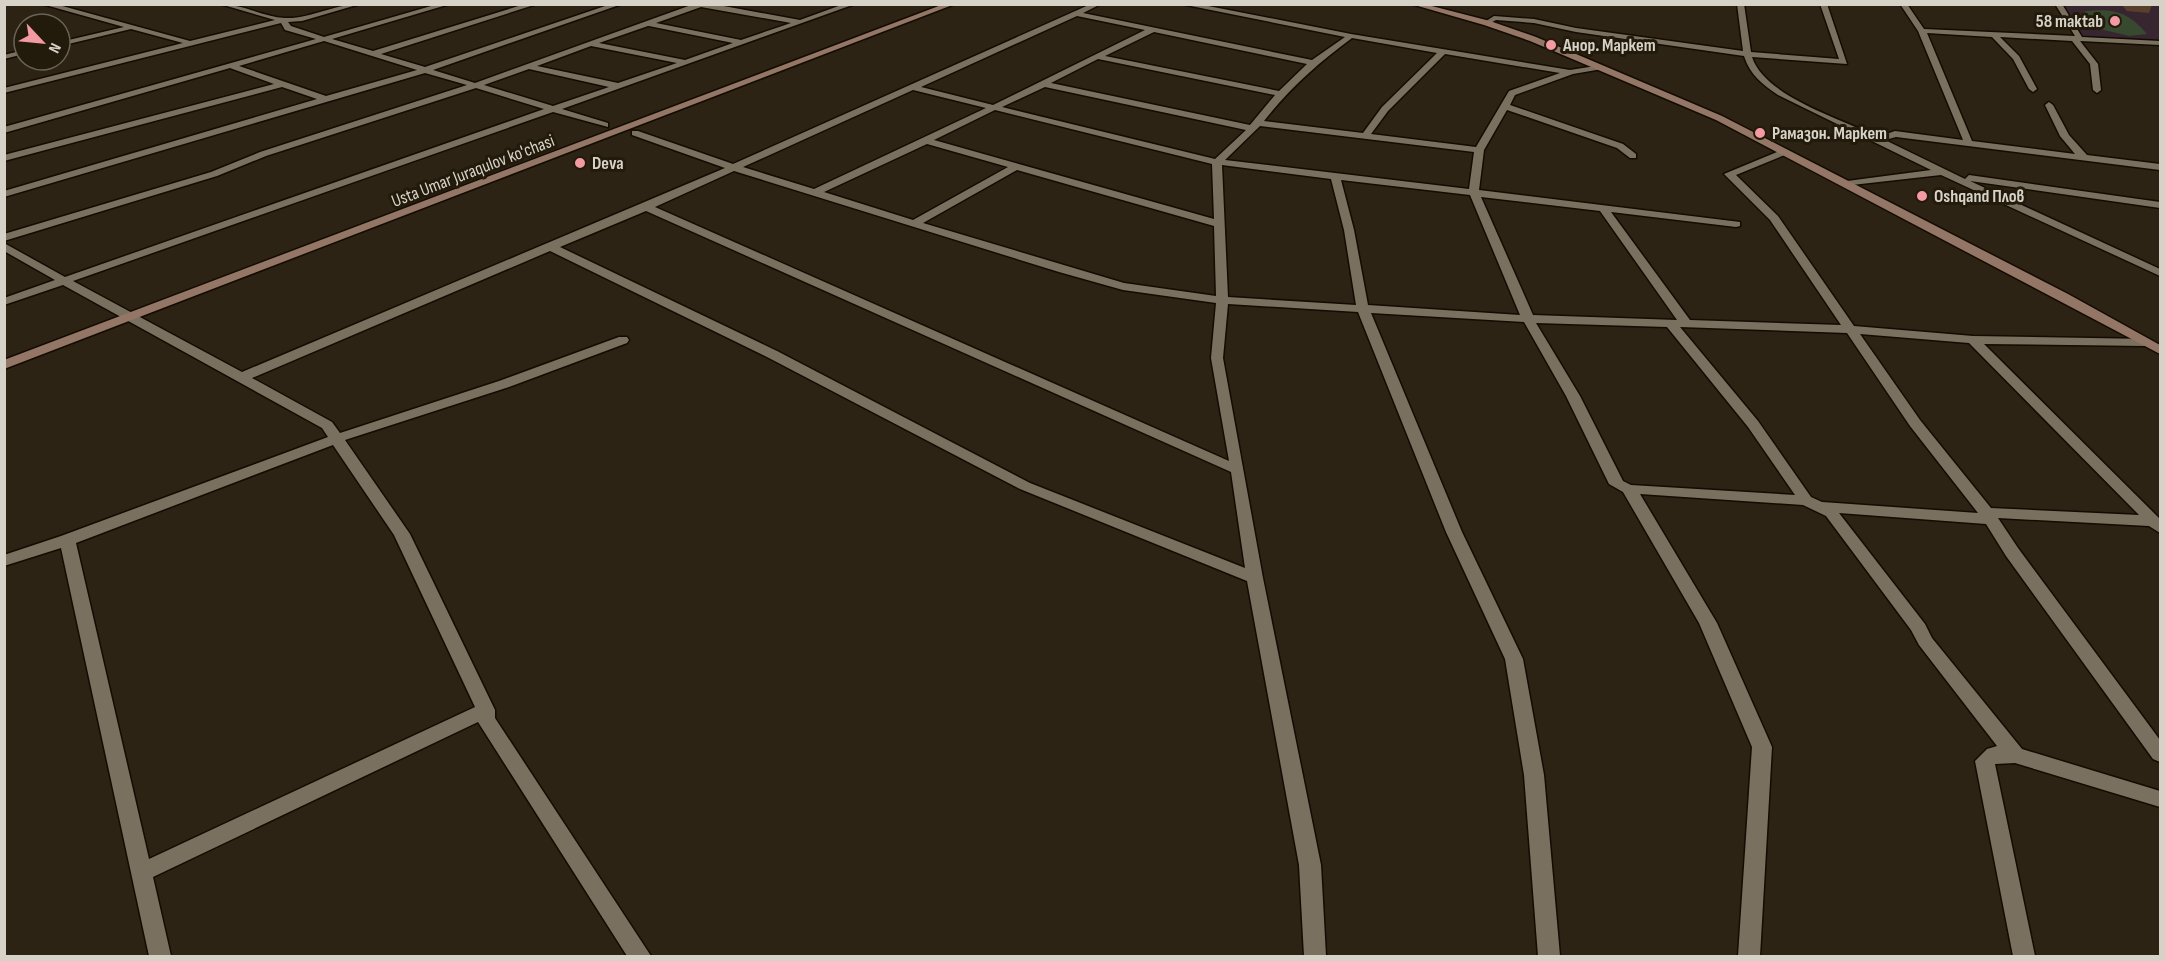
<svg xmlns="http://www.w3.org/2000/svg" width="2165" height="961" font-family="'Sofia Sans Condensed',sans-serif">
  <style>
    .education { fill: #372630 }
    .green { fill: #374a30 }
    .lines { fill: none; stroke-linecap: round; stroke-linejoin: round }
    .minor-casing { stroke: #140c02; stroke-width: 3 }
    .secondary-casing { stroke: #140c02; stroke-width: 3 }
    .minor { fill: #7a705f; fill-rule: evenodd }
    .secondary { fill: #937665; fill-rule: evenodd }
    .wall { fill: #593f2a }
    .poi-dot { fill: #f49aa3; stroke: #221a0b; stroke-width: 2 }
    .labels { text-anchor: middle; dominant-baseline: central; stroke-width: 6; stroke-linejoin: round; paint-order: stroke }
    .far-poi-label { font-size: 18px; font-weight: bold; fill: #d7d2c8; stroke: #221a0b; text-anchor: start }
    .far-street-label { font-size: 18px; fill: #d7d2c8; stroke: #221a0b }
  </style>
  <rect width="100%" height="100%" fill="#2c2315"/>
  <path class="education" d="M2058,5H2160V41L2081,37Z"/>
  <path class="green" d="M2087,11C2115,8 2129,13 2147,34L2129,36L2096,28L2083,12Z"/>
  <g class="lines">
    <g class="minor-casing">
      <path id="minor" d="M42,4H55L190,41L275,20L220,4C243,4 263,17 285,18C311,19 334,4 360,4L302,21L288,22L291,26L324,37L438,4H450L332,39L373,51L525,4H537L381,54L425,67L611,4H622L433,70L475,83L694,4H713L800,20L844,4H855L562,109L608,123V127L553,112L73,281L242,372L725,168L632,135V131H638L733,164L1091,4H1101L1083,13L1312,60L1345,37L1181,4H1198L1351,34L1570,70L1602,65V69L1573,74L1515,95L1510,105L1623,144L1636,154V158H1630L1617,148L1507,110L1484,150L1479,190L1740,222V226L1736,227L1611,212L1690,320L1841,325L1770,220L1724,174L1784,149L1789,152L1787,154L1736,175L1778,216L1854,326L1973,336L2149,339L2151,342L2149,345L2145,346L1984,344L2160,519V533L2149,526L1998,518L2018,548L2160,740V762L2153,759L2006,556L1986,524L1839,513L1925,624L1932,638L2022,749L2160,791V807L2015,763L1995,764L2035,956H2013L1975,761L1987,749L1997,746L1919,645L1911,630L1826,516L1803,505L1640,494L1717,623L1772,747L1760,956H1738L1752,747L1699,623L1623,492L1609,484L1566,396L1524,322L1371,313L1462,532L1523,659L1544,775L1560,956H1538L1524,775L1505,659L1446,532L1358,312L1228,304L1223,358L1263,578L1321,865L1326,956H1304L1299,865L1247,581L1020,489L767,357L550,251L252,378L332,422L340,433L499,381L619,337H627L629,340L627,343L509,387L345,440L410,534L495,710V718L651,956H627L478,722L153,877L171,956H149L61,548L4,566V555L61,536L328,437L322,428L63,285L4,305V298L55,280L4,251V243L65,277L544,109L476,88L266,156L217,176L4,241V234L211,172L260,152L467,85L425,73L4,197V191L317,99L282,87L4,161V155L274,84L230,68L4,133V127L316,39L285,30L281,23L4,93V88L183,43L131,29L60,46V42L124,27ZM701,7L791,23L741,40L656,23ZM1077,16L1145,30L993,105L921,87ZM648,26H649L733,43L685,60L599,43ZM1154,32L1307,64L1279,91L1105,56ZM1352,38L1437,53L1382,107L1363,133L1264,121C1290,88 1318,63 1352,38ZM324,41L417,70L326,96L239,66ZM591,46L677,63L618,83L537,66ZM1445,54L1560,73L1509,91L1476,147L1371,134L1388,111ZM1098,59L1275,95L1250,125L1051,83ZM529,69L609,87L553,106L484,85ZM1045,87L1246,130L1215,159L1002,107ZM913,90L986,108L814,189L743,167ZM995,110L1212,164L1214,219L934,140ZM1260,126L1474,152L1469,189L1225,160ZM927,144L1008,167L913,220L824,192ZM1222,165L1331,179L1344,230L1356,305L1228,297ZM1017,170L1214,226L1216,296L1124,283L923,223ZM734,171L1059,272L1123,290L1216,303L1211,358L1229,461L655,207ZM1341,180L1470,195L1520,315L1368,305L1354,230ZM1481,197L1600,211L1677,320L1533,315ZM646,211L1231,472L1245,568L1030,483L777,351L560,247ZM1536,323L1667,327L1748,427L1795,495L1631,485L1623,481L1580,396ZM1680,327L1847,333L1910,426L1978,513L1822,502L1811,497L1758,421ZM1860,334L1969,343L2139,515L1991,508L1920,420ZM333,445L394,535L475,707L149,859L76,543Z
        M1737,4H1744L1751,52L1839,59L1820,4H1827L1847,64L1752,57C1765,97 1842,119 1878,137L1895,131L1963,140L1918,31L1900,4H1907L1924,29L2075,36L2055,4H2062L2082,37L2160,41V45L2080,41L2098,64L2101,90L2097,93L2093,90L2090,64L2072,41L2000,37L2019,56L2037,89L2033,92L2029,89L2013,59L1992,37L1927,33L1972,141L2075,154L2060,136L2045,105L2049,102L2053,105L2069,135L2087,155L2160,164V170L1896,137L1885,140L1965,179L1969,175L2160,202V208L1970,181L2160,269V276L1941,175L1843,186L1842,184L1847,181L1931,170L1778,95C1762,84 1750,75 1744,56L1576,32L1534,23L1496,20L1487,25L1483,23L1494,16L1534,19L1576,28L1743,51Z
        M24,50V54L4,59V55Z"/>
    </g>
    <g class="secondary-casing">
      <path id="secondary" d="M944,4H955L4,369V360Z
        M1411,4H1424L1490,21L1536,37L1722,116L2068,294L2160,345V354L1716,120L1530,41L1484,25Z"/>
    </g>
    <use href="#minor" class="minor"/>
    <use href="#secondary" class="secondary"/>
  </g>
  <path class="wall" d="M2121,4H2160V6L2152,5L2149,13L2127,11Z"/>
  <g class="poi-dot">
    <circle cx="2115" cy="21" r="6"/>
    <circle cx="1551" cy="45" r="6"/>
    <circle cx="1760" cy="133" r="6"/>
    <circle cx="580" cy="163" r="6"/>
    <circle cx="1922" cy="196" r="6"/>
  </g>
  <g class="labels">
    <g class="far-poi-label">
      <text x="2103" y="21" text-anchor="end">58 maktab</text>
      <text x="1563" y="45">Анор. Маркет</text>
      <text x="1772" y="133">Рамазон. Маркет</text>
      <text x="592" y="163">Deva</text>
      <text x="1934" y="196">Oshqand Плов</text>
    </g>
    <g class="far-street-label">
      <text transform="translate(473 171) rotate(-21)">Usta Umar Juraqulov ko'chasi</text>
    </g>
  </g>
  <rect width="2165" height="961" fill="none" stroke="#d7d2c8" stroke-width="12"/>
  <g transform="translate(42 42) rotate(116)"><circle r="28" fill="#221a0b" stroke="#6a6457" stroke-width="1.5"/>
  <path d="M0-4.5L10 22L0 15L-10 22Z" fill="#f49aa3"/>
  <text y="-9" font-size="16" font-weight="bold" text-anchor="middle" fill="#d7d2c8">N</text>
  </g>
</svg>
